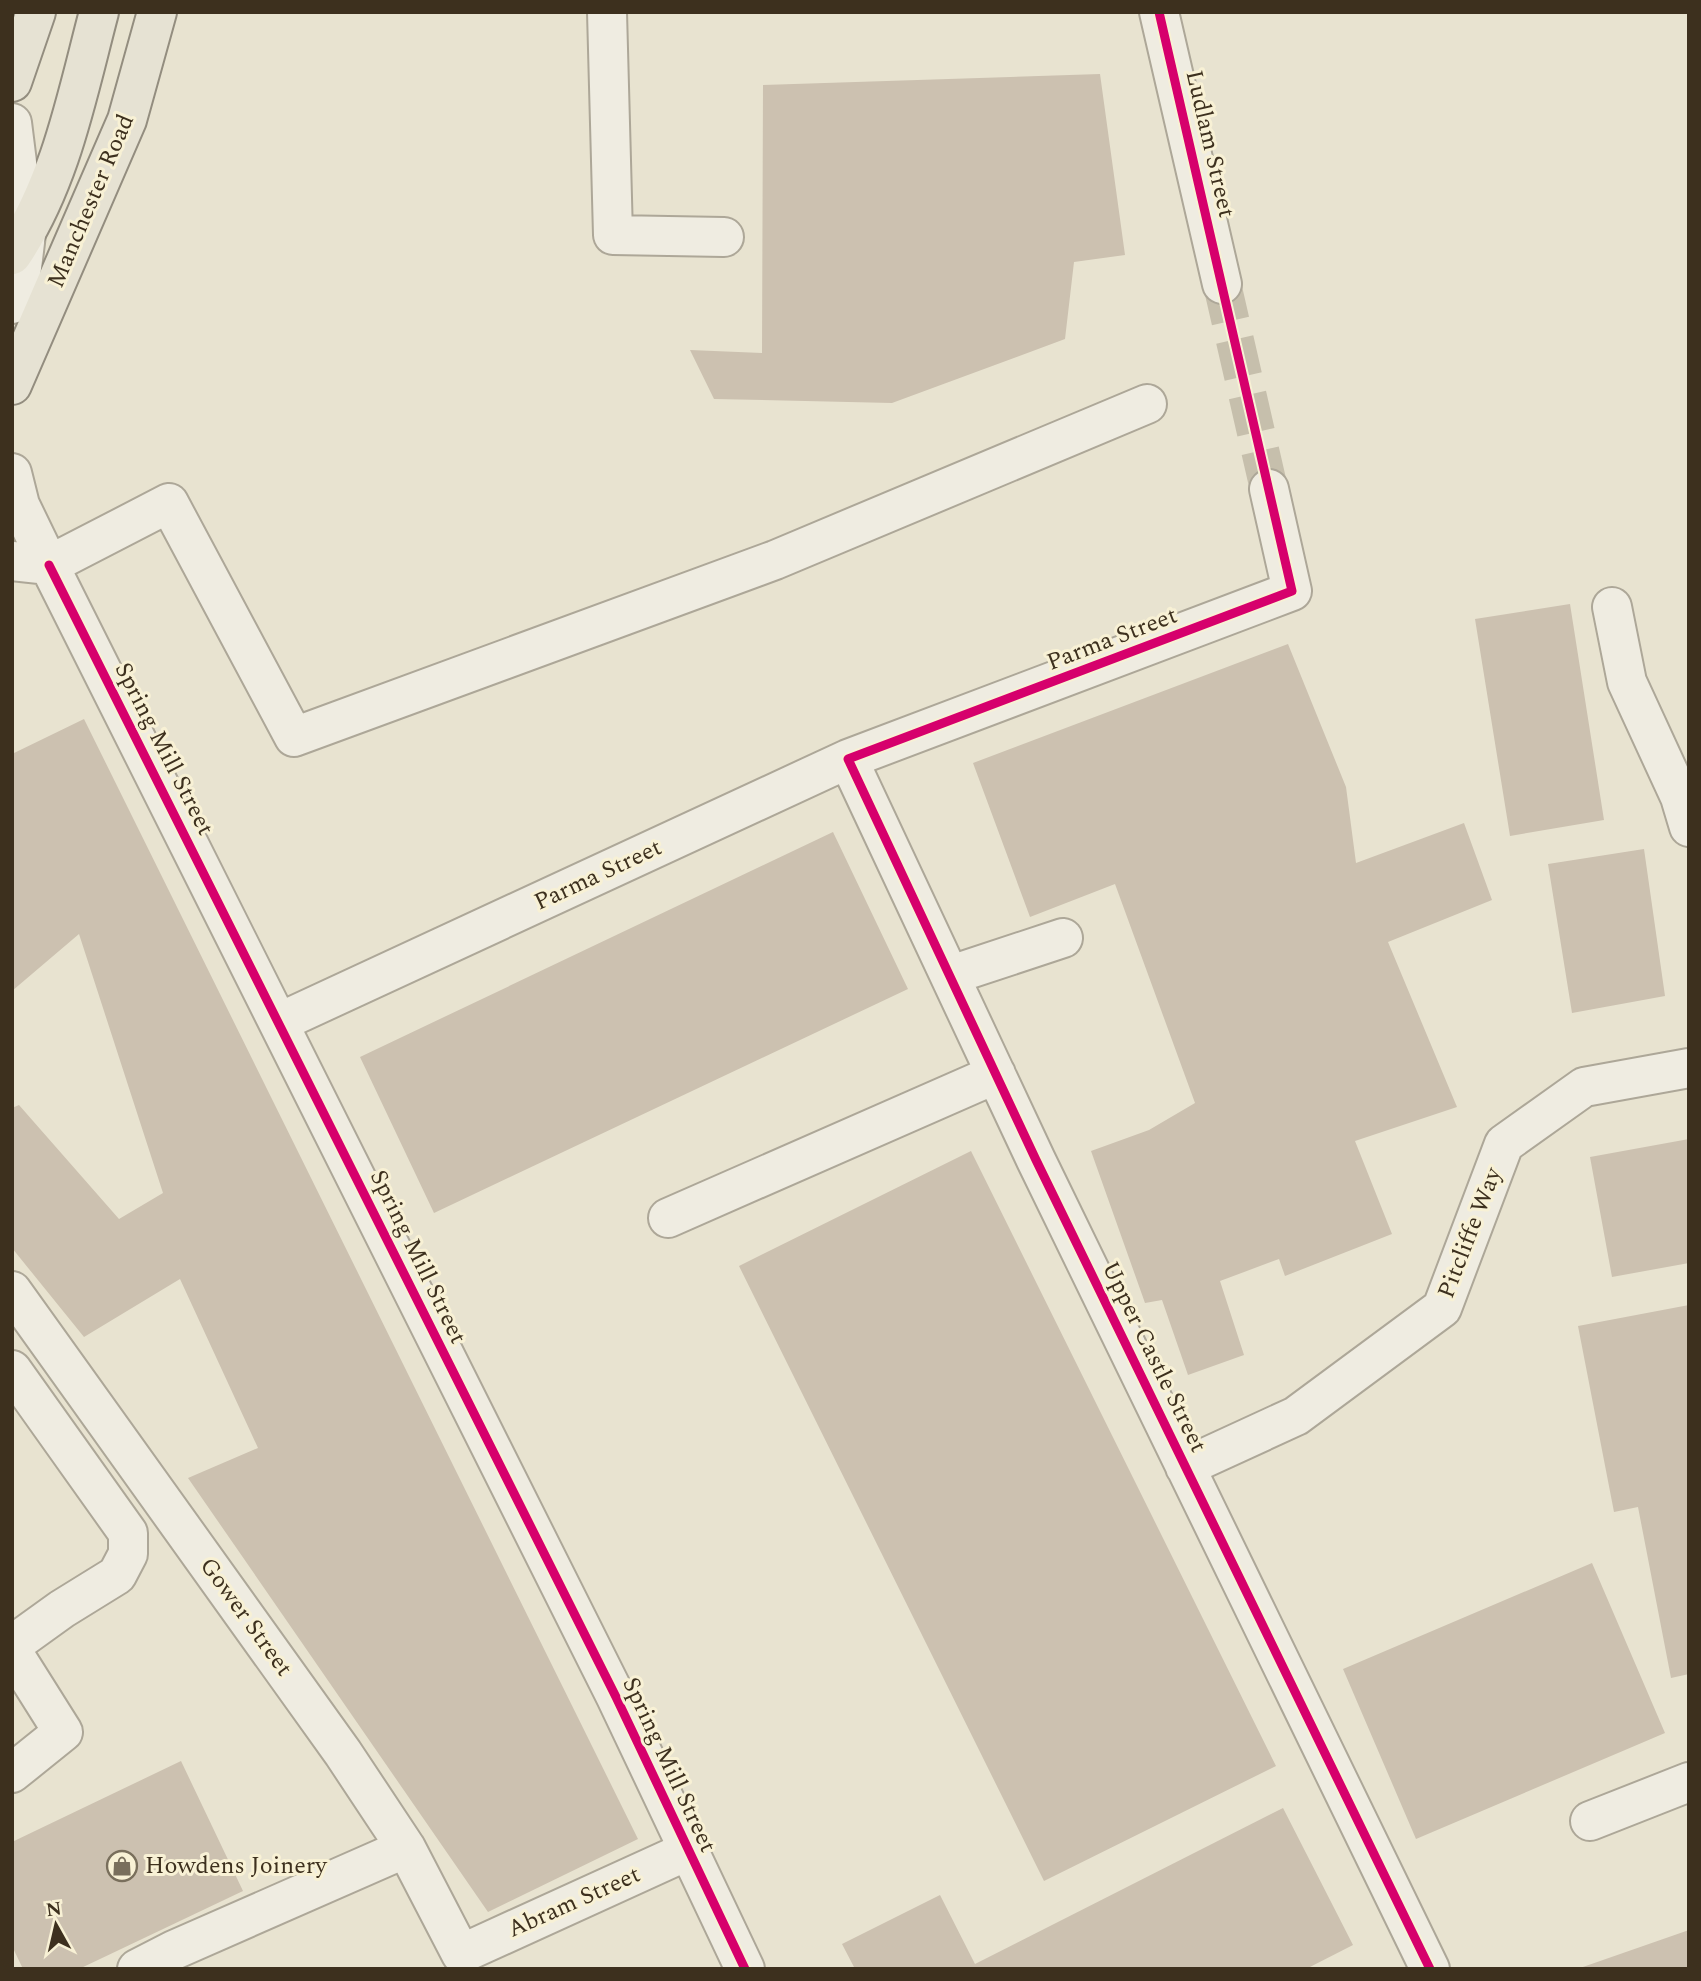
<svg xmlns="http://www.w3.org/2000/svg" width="1701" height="1981" font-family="Spectral,serif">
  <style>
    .building { fill: #ccc1b0 }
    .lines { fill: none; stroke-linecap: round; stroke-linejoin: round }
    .minor-tunnel { stroke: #c6bfac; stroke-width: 38; stroke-dasharray: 38 19; stroke-linecap: butt }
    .minor-casing { stroke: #ada798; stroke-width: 42 }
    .major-casing { stroke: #938d7f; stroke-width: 42 }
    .minor { stroke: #efece1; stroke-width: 38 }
    .major { stroke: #e6e2d3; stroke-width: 38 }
    .cycleway-casing { stroke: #f8f1d5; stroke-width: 13 }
    .cycleway { stroke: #d6006c; stroke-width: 9 }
    .labels { text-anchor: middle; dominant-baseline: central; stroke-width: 6; stroke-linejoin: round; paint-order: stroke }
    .street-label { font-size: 24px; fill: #3d301e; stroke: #f8f1d5 }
    .poi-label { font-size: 24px; fill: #3d301e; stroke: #f8f1d5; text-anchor: start }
  </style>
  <rect width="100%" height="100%" fill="#e8e3d0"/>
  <path class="building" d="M1100,74L1125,255L1074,262L1065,339L892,403L714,399L690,350L762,353L763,85Z
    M1570,604L1604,820L1510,836L1475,619Z
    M1288,644L1346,787L1356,863L1464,823L1492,900L1388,942L1457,1107L1355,1141L1392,1234L1285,1276L1279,1259L1220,1281L1244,1355L1188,1375L1162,1300L1145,1303L1091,1151L1149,1130L1195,1103L1115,884L1030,917L973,763Z
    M84,719L638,1839L488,1912L188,1478L258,1448L180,1279L84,1337L12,1248V1108L19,1105L119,1219L163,1193L79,934L12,991V754Z
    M833,832L908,989L434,1213L360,1057Z
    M1644,849L1665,996L1572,1013L1548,864Z
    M1689,1139V1263L1612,1277L1590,1157Z
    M971,1151L1276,1766L1044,1881L739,1266Z
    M1689,1305V1674L1671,1678L1638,1507L1614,1512L1578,1326Z
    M1592,1563L1665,1733L1416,1839L1343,1669Z
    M181,1761L243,1891L79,1969H23L12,1946V1842Z
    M1283,1808L1353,1945L1306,1969H855L842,1944L940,1895L975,1964Z
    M1689,1930V1969H1580V1968Z"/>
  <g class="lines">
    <path class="minor-tunnel" d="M1222,284L1269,489"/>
    <g class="minor-casing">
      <path id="minor" d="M607,12L613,235L724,237
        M1159,12L1222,284
        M12,123L26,234L21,276L12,304
        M12,473L20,505L49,565L12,561
        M1612,607L1627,682L1680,797L1689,827
        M848,759L1036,1160L1430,1969
        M951,975L1063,938
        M280,1022L848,759L1292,591L1269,489
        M668,1218L996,1074
        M12,1291L343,1753L406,1848L461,1954L687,1851
        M12,1370L128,1533V1554L117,1575L62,1609L12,1645
        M1185,1467L1296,1416L1442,1308L1504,1144L1584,1087L1689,1068
        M12,1651L63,1732L12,1773
        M1590,1821L1689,1782
        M137,1969L174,1950L406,1848
        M745,1969L616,1697L49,565L169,503L294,737L775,560L1147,404"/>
    </g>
    <g class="major-casing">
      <path id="major" d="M12,82L36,12
        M12,255C61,182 77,95 99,12
        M12,385L127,120L157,12"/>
    </g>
    <use href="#minor" class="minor"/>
    <use href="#major" class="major"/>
    <g class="cycleway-casing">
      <path id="cycleway" d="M1159,12L1292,591L848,759L1036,1160L1430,1969
        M49,565L616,1697L745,1969"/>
    </g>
    <use href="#cycleway" class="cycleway"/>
  </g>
  <defs>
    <g id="shop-ring" transform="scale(1.575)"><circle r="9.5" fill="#f8f1d5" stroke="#796f5c" stroke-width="1.5"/><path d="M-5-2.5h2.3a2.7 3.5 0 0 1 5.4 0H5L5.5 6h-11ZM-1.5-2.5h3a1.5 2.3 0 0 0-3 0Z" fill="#796f5c"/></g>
  </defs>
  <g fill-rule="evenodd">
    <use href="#shop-ring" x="122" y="1866"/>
  </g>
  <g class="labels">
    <g class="street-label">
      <text transform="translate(1210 144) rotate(77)">Ludlam Street</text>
      <text transform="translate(91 201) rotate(-67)">Manchester Road</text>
      <text transform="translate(1112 639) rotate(-21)">Parma Street</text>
      <text transform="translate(164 749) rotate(63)">Spring Mill Street</text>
      <text transform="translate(598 875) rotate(-25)">Parma Street</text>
      <text transform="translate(1470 1233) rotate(-69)">Pitcliffe Way</text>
      <text transform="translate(418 1257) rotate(64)">Spring Mill Street</text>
      <text transform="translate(1154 1357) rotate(64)">Upper Castle Street</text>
      <text transform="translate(246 1617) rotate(54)">Gower Street</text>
      <text transform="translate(669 1765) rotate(65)">Spring Mill Street</text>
      <text transform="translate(574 1902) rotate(-24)">Abram Street</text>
    </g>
    <g class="poi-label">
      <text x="145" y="1866">Howdens Joinery</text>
    </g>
  </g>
  <rect width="1701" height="1981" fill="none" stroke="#3d301e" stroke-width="28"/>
  <g transform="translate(56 1925) rotate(352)" stroke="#f8f1d5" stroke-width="5" paint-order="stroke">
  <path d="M0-5L12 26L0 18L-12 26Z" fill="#3d301e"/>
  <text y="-10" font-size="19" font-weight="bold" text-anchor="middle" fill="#3d301e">N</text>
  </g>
</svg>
